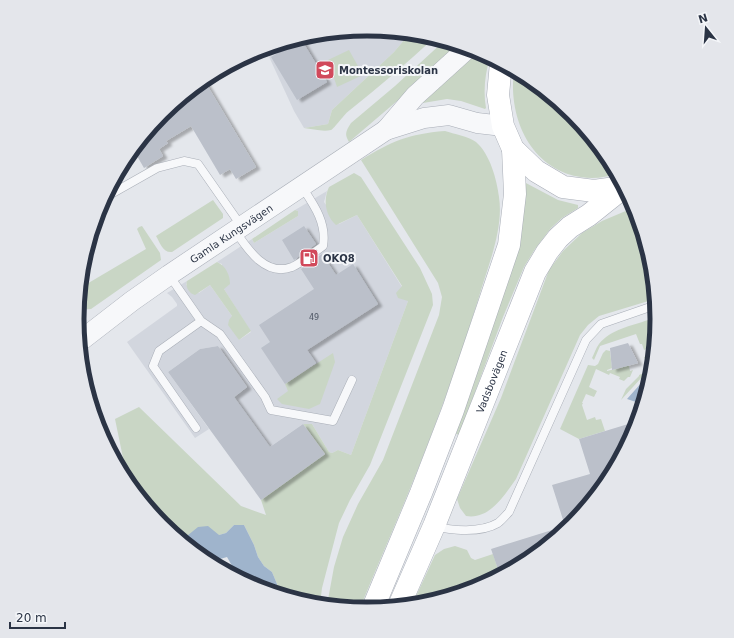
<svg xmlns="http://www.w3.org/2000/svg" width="734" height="638" font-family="'DejaVu Sans',sans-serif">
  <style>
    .built { fill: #d2d6de }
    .green { fill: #c9d6c5 }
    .water { fill: #9fb4cc }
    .building { fill: #bbc0ca; filter: url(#shadow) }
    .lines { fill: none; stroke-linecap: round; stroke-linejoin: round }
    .service-casing { stroke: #a9aeb7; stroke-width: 9 }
    .tertiary-casing { stroke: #a9aeb7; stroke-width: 21 }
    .secondary-casing { stroke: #a9aeb7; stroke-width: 23 }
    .service { stroke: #f7f8fa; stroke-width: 8 }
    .tertiary { stroke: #f7f8fa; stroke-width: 20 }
    .secondary { stroke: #fff; stroke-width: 22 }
    .labels { text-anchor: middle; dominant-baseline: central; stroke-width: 4; stroke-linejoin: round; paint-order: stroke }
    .number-label { font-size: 8px; fill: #4f5766 }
    .poi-label { font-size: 10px; font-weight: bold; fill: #2b3445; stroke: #f4f6f9; text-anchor: start }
    .street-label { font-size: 10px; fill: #2b3445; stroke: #f4f6f9 }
    .rim { fill: none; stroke: #2b3445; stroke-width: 5 }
  </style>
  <defs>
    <filter id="shadow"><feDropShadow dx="4.5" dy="2.5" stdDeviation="1" flood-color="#0004"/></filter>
  </defs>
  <rect width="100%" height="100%" fill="#e4e7ec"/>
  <path class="built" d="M367,29L410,33L394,52L332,110L328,124L304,128L294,111L265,48L311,35Z
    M327,191L324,202L339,224L357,215L402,287L408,301L351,455L338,450L332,453L329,452L312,424H303L260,454L234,397L247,387L218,346L200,349L168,372L209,429L195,438L127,342L177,306V304L172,297L167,293L187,281L186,285L199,293L210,285L232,316L239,340L251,332L224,289L222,264L217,262L252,239L254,243L298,216V211L295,210Z"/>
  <path class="green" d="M410,33L424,35L434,38C407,63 379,87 350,110C345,113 334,129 331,130C323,132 312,129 304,128L328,124L332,110L394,52Z
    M444,41L460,46L417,84L349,142C344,134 346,131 351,123L395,86Z
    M349,50L363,75L337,87L328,60Z
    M478,51L490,57C485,74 483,91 486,108L485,109L461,101L447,99L423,103L421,101Z
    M514,70C554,92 595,134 617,174C609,176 600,178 592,178C535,177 507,122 514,70Z
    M445,131C454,134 468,136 476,142C490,154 497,180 499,197C504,230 487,268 478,300C458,364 435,428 409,491C393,530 376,569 360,608L327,605L334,567L343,537L358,504L383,460L439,315L442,297L438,283L361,160C392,141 408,134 445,131Z
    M354,173L361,177L420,268L432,294L433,305L370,465L350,500L339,523L322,588L320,604L310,603L279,594L277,584L272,572L264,566L258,557L254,545L244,525H234L226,533L219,535L185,537L182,540L162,524L128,482L115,419L139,407L241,506L266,515L261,500L325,454L303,424H312L329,452L332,453L338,450L351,455L408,301L398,298L396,293L402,286L357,215L336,225C325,215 323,200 329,187Z
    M524,182L558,200L578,205V208L562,218L551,228L535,249L524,267L503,317L459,435L456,434Z
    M213,200L223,214V218L172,252C163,253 160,243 156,236Z
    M635,208L651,263L655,299L599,316L588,325L580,335L516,479C504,496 489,520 466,516L460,508L457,499L501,398L549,270L563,251L582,233L602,221L628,210Z
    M295,210L298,211V216L254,243L252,239Z
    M142,226L160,253L161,260L91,309L78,310L80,288L146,249L137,229L139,227Z
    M217,262C226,266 230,275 230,284L224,289L251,331L239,340L228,325L229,320L232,316L210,285L195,295C189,293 185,287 187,281Z
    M657,315L655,340L648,318Z
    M648,320L655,343L653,363L648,366L644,357L649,355L646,349L644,350L642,344H640L636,334L600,346L594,360L592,358C594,354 596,348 599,344C611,329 631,326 648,320Z
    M606,350L610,351L612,368L607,370V371L627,366H629L630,371L633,370L630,377H628L624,381L619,379L620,377L610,373L609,375L596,369L589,387L597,391L594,397L586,394L582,403H583L582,405L587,420L595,417L596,420L601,419L605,431L579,439L560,429L588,365L595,366L598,364L603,353Z
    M333,353L335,362L320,404L309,409L282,404L277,399L288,391L285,384Z
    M644,373L647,377L644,375L621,400L626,389L639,376V375Z
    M455,546L467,550L471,558L475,560L493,554L500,575C474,589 441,602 412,605L435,555L444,549Z"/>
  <path class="water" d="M643,381L647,386C648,394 644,400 636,402L627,399Z
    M234,525H244L254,545L258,557L264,566L272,572L277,584L279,594L256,587L239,578L227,557L220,559L213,564L206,560L182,540L198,527L208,526L219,535L226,533Z"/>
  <path class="building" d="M301,39L327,82L297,100L271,57Z
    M204,80L256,167L236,179L230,169L220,175L191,126L166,141L168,143L159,149L163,156L144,168L133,149L155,122L181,107L178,101Z
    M304,226L316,244L294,260L282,240Z
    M322,254L336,275L353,264L378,304L307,350L316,363L285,384L261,348L270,342L259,325L314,289L301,269Z
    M628,343L638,363L612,370L610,348Z
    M218,346L247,387L234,397L270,447L303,424L325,454L261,500L168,372L200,349Z
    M638,421L635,430L608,480L572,524L528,560L500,575L491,549L565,526L552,485L590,474L579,439Z"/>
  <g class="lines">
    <g class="service-casing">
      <path id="service" d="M104,198L157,168L184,161L198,164L242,227
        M236,232C248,250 266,277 292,267C303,262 313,253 323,246C327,223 314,205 302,187
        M169,275L201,321L220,334L265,397L271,410L333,421L352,380
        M196,428L153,366L159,351L201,321
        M435,526C452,531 481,533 498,523C502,520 506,515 509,512L586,340L601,324L656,305"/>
    </g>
    <g class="tertiary-casing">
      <g id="tertiary">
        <path d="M386,130L415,96L468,48"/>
        <path id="s1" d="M79,342L132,301L169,275L386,130L424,118L449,115L477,123L503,126"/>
      </g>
    </g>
    <g class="secondary-casing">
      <g id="secondary">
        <path d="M501,63L498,95L503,126L513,149L536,171L563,187L594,191L623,187"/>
        <path id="s2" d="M399,606L434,526L535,272L547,252L558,238L570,227L589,215L624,187"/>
        <path d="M373,608L421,493L453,410L509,245L515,194L513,149"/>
      </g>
    </g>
    <use href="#service" class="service"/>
    <use href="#tertiary" class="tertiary"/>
    <use href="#secondary" class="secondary"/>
  </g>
  <defs>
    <g id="school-square" transform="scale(1)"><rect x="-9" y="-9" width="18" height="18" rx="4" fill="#d1495b" stroke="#f4f6f9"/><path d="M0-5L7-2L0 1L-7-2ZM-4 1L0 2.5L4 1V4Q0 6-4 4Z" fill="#fff"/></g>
    <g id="fuel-square" transform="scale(1)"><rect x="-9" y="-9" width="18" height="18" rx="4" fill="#d1495b" stroke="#f4f6f9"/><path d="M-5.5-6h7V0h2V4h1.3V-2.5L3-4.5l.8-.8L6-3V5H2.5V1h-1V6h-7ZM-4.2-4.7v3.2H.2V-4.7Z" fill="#fff"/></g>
  </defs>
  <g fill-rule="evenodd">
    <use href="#school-square" x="325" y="70"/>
    <use href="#fuel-square" x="309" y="258"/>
  </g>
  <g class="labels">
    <g class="number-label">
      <text x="314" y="317">49</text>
    </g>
    <g class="poi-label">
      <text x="339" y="70">Montessoriskolan</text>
      <text x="323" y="258">OKQ8</text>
    </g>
    <g class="street-label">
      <text stroke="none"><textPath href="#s1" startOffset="187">Gamla Kungsvägen</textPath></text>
      <text stroke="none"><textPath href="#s2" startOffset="243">Vadsbovägen</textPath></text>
    </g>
  </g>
  <path d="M0 0H734V638H0ZM84 319a283 283 0 1 1 566 0a283 283 0 1 1-566 0Z" fill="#e4e6eb" fill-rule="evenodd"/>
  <path class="rim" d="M84 319a283 283 0 1 1 566 0a283 283 0 1 1-566 0Z"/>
  <g transform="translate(706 28) rotate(343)" stroke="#f4f6f9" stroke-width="3" paint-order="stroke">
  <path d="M0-3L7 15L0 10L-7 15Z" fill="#2b3445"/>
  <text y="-6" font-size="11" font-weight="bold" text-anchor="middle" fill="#2b3445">N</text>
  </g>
  <path d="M10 622v6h55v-6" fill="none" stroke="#2b3445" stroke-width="2"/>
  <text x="16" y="622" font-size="12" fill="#2b3445" stroke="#f4f6f9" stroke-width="3" paint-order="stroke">20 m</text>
</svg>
